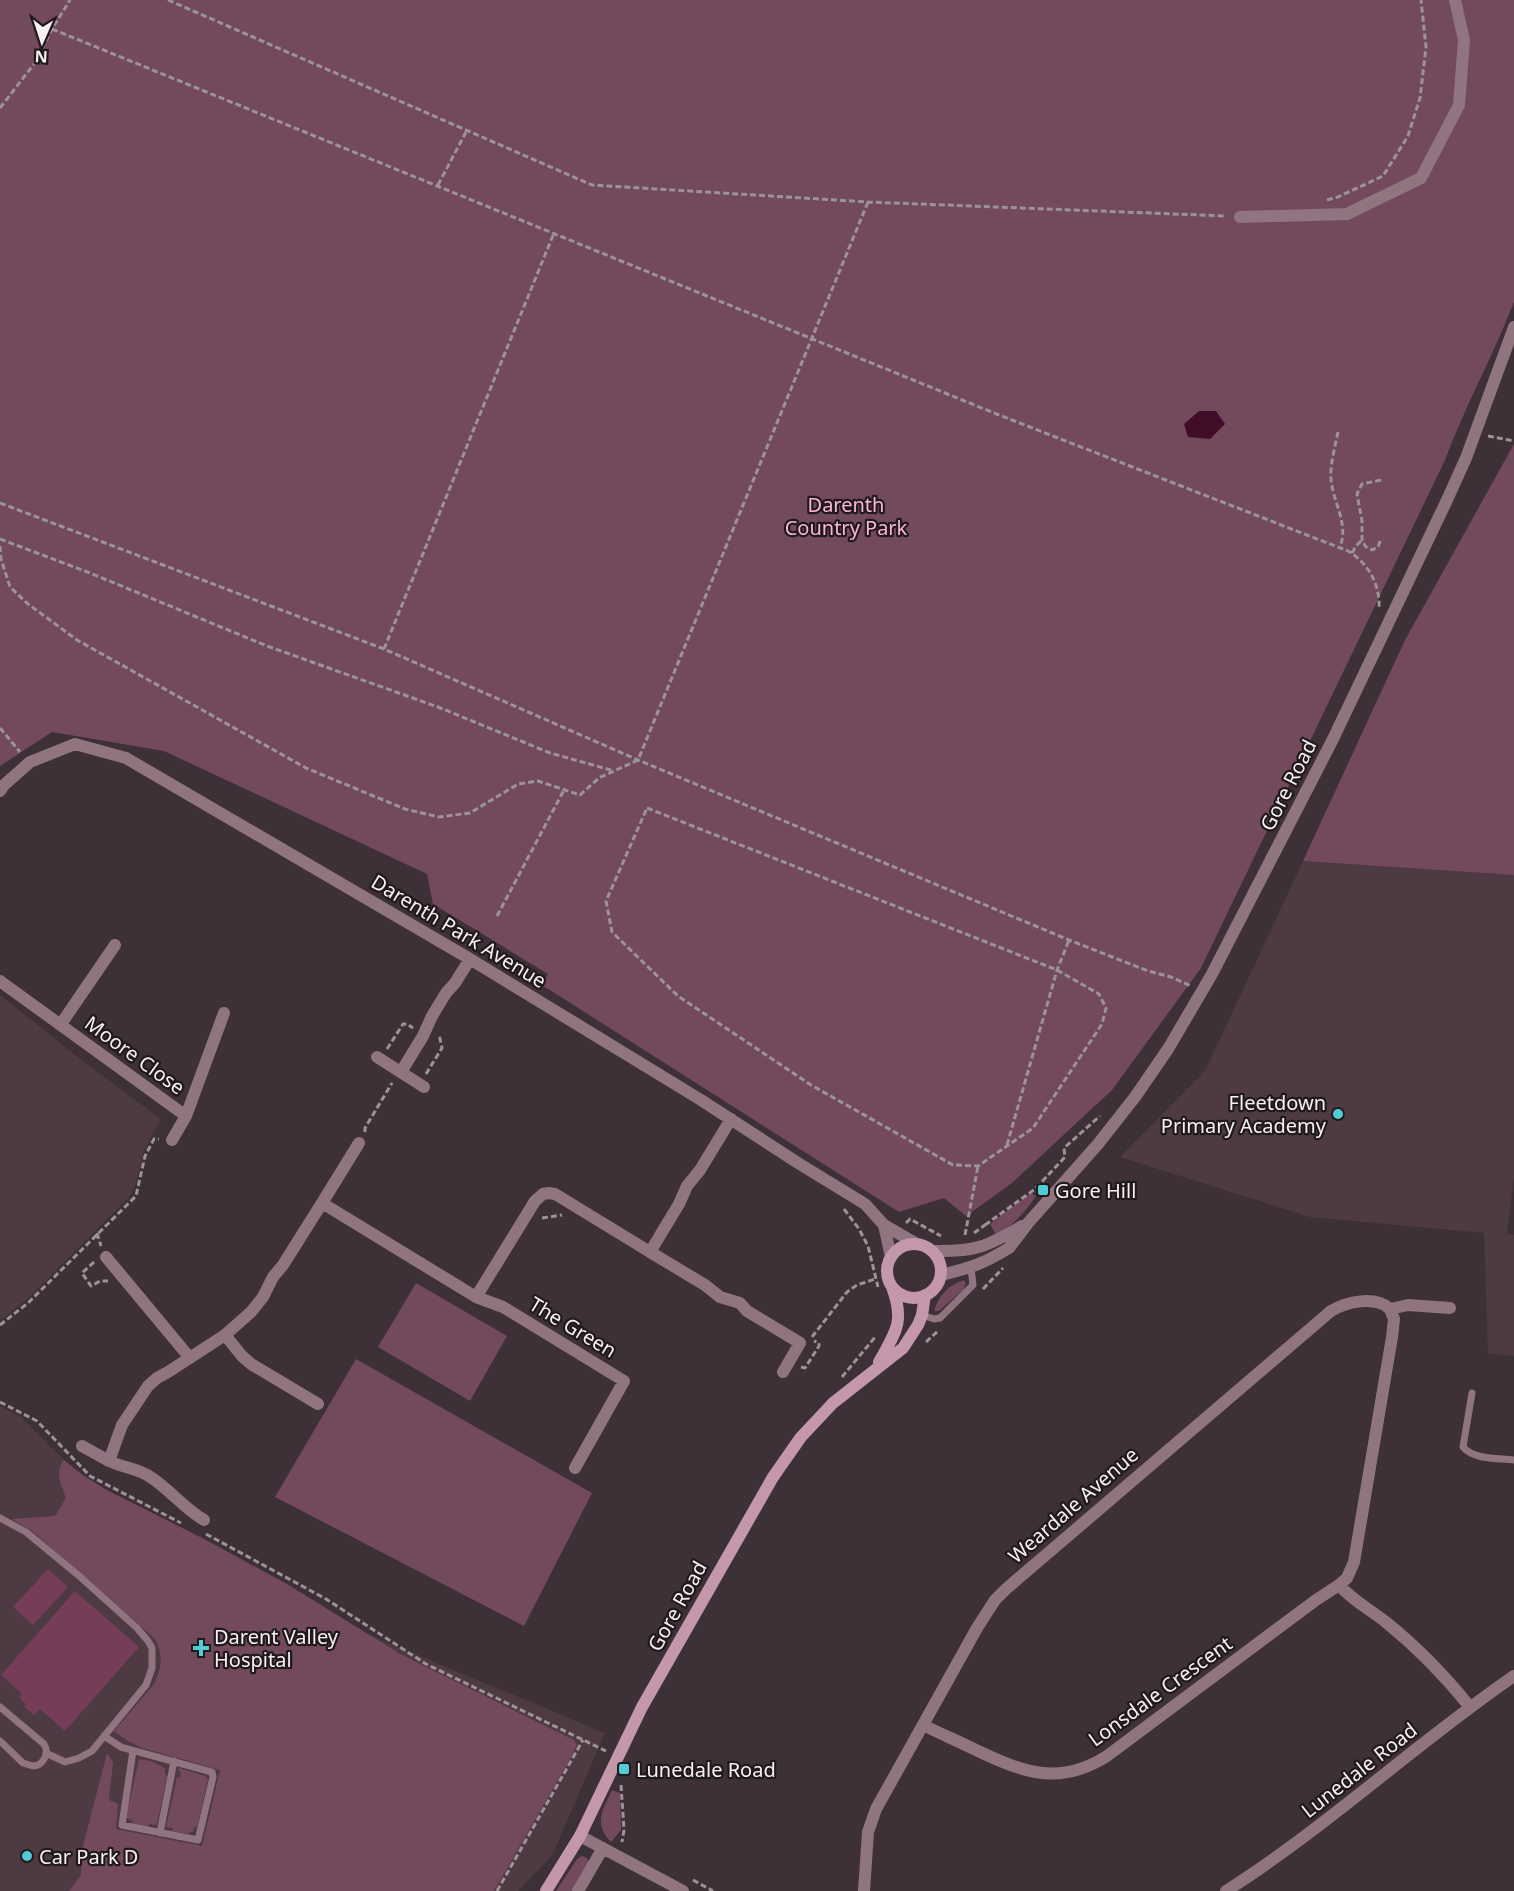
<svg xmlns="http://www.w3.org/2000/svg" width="1514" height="1891" font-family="'Noto Sans',sans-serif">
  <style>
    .built { fill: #4d3a42 }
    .green { fill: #724a5c }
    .water { fill: #410d29 }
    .building { fill: #763d58 }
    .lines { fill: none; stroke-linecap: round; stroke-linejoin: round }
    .path { stroke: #9d9297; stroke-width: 3; stroke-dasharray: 6 3; stroke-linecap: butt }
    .lane { stroke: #907480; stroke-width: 7 }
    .street { stroke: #907480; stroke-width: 12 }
    .secondary { stroke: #c498aa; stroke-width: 12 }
    .poi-dot { fill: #51ccd4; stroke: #201a1d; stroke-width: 2 }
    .labels { text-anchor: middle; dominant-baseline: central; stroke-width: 4.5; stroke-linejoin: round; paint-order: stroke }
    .park-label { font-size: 20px; fill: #fdb4d4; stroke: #201a1d }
    .street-label { font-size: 20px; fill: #f8eff3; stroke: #201a1d }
    .poi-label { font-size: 20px; fill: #f8eff3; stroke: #201a1d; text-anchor: start }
  </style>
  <rect width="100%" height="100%" fill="#3d3036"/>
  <path class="built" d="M1303,861L1514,875V1176L1507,1234L1514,1235V1356L1488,1353L1484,1233L1310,1217L1120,1157L1205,1071Z
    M0,995L82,1060L161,1119L144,1151L135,1186L129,1197L31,1296L0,1321Z
    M0,1406L21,1417L71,1467L105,1489L197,1563L605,1733L552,1856L518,1891H0Z"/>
  <path class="green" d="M0,0H1514V302C1493,356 1465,406 1445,460L1201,968L1112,1090L1012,1183L966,1216L944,1198L899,1212L542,985L548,974L433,904L427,874L164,751L52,732L0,766Z
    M1514,444V875L1303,861L1405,640Z
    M1031,1193L1036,1196C1025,1212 1014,1225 996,1235L990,1224Z
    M964,1280L966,1283L964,1289L939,1311H934C939,1295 948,1285 964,1280Z
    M416,1283L507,1336L470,1401L378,1347Z
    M356,1359L592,1493L524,1626L275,1497Z
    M64,1460L84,1476L105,1489L206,1540L287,1584L402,1655L574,1740L577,1745L570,1759L494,1891H69L81,1875L82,1850L107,1753L113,1762L109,1800L118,1804L116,1829L202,1846L220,1770L142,1748L126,1740L114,1731L154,1684C162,1668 164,1653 154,1638L32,1531L12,1519L55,1516L66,1498C61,1484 54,1472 64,1460Z
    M139,1759L151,1761L165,1768V1775L167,1776L157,1825L150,1824L148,1827L133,1824L132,1820L126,1818Z
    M179,1768L205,1776L208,1779L197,1827H194L193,1832H190L189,1834L172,1831L173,1828L166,1827L177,1777L180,1778L181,1772L178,1771Z
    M612,1790L620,1793L621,1830L611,1842C593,1824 603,1809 612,1790Z
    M582,1856L587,1858L589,1862L572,1891H556L577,1859Z"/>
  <path class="water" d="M1199,411H1216L1225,424L1210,439L1188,437L1184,424Z"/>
  <path class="building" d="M48,1569L68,1587L33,1625L13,1607Z
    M75,1591L139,1647L65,1731L40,1709L34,1715L24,1706L26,1704L19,1698L22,1694L1,1675Z"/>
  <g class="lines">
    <path class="path" d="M168,0L592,185L868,202L1226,216
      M52,29L999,415L1348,551C1368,563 1380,584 1379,607
      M0,108L34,64L52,29L70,0
      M438,185L466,132
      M1327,200L1338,197L1383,176L1408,136L1420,98L1426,47L1421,0
      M1338,432C1335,447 1330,464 1331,479C1333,503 1349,523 1340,547
      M1488,436L1514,441
      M1381,480L1362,484L1357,494L1362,521V541L1366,547L1372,550L1378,547L1381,539
      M0,503L384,649L638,760L1069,940L1148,971L1171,977L1191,986
      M0,539L90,573L267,646L438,707L550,753L611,770
      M0,546L1,559L10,587L28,604L77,640L306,768L405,809L439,817L470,813L518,784L538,781L580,795L599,778L638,760L868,202
      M1352,553L1356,546L1361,541
      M384,649L554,233
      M0,728L20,752
      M647,808L1057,970L1099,994L1106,1008L1102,1024L1033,1128L978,1166L953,1165L811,1085L678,996L612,932L606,901Z
      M497,916L564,790
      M387,1049L403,1024H407L413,1028
      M426,1074L442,1048L439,1034
      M365,1132V1128L392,1083
      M1007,1145L1057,970L1069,940
      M844,1209L859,1229L868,1246L878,1287
      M542,1218L562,1215
      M906,1223L910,1219L941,1236
      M985,1225L1035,1189L1065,1157L1064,1148L1100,1116
      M97,1233L101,1246
      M974,1233L985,1225
      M965,1235L978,1166
      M94,1262L82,1273L91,1286L100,1281H108
      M983,1289L1003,1268
      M0,1325L28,1303L136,1196L145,1156L154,1139H159
      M812,1337L847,1292L857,1285L875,1279
      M926,1342L939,1330
      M801,1367L805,1368L819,1346V1343L814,1341
      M842,1377L876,1336
      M0,1402L37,1421L90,1476L181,1523
      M206,1534L326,1599L426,1664L606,1751
      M621,1785L624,1830L622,1842
      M693,1880L713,1891
      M497,1891L583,1740"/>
    <path class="lane" d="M922,1315L934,1319L940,1318L973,1285L971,1268
      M1472,1393L1463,1447C1474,1460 1498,1458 1514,1460
      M0,1518L26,1532L78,1575L137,1628L148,1641L152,1648V1668L146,1685L92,1751L79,1758L65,1762L46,1753
      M0,1707L44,1744C49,1752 45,1761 38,1765L33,1766L23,1763L0,1741
      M104,1736L121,1747L212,1772L213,1777L198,1840L122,1825L133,1751
      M160,1833L174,1761"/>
    <path class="street" d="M1240,217L1347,214L1421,178L1459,105L1464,40L1455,0
      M0,791L4,785L30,762L75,744L126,758L470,959L701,1100L798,1163L865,1204L884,1225L915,1243
      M0,981L186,1116
      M61,1024L115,945
      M377,1057L424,1087
      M401,1072L423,1036L432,1016L446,993L455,983L470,959
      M172,1140L186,1116L224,1013
      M322,1203L359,1143
      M884,1225L891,1257
      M933,1251C975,1252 986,1247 1022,1226
      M650,1252L705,1285L720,1297L740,1303L747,1311L800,1343L783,1372
      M106,1257L190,1358
      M941,1275C970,1268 983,1264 1009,1248L1028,1223L1098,1144L1135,1097L1168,1049L1212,974L1333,739L1447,500L1466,458L1514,327
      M476,1297L503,1307L624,1381L575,1468
      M1390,1309L1394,1319L1392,1337L1354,1562L1347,1578L1339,1585C1353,1601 1371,1610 1387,1623C1418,1648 1445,1676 1470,1707
      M225,1335L242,1356L251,1364L318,1404
      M82,1446L109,1461
      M204,1520C185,1509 171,1491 152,1478C138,1468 123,1468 109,1461L122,1425L148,1386L157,1378L168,1372L225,1335L251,1312L263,1297L273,1277L283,1265L322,1203L476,1297L535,1201L543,1194L549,1193L555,1194L650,1252L679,1204L687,1186L700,1170L731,1119
      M923,1725C941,1734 960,1742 978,1751C1025,1773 1060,1786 1107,1756L1316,1600L1339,1585
      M580,1836L683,1891
      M578,1891L603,1848
      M864,1891L868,1832L876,1809L977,1628L995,1600L1006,1589L1331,1311C1346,1302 1375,1295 1390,1309L1408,1305L1450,1308
      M1226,1891C1327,1827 1415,1744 1514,1676"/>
    <path class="secondary" d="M887 1271a27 27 0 1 1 54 0a27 27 0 1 1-54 0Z
      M879,1362C896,1332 905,1321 892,1287
      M546,1891L580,1836L642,1707L773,1477L801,1437L833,1403L903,1348L918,1325L922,1315L925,1295"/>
  </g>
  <g class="poi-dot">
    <circle cx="1338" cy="1114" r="6"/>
    <rect x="1037" y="1184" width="12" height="12" rx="3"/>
    <path d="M198 1639h6v6h6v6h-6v6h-6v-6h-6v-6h6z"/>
    <rect x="618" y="1763" width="12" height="12" rx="3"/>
    <circle cx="27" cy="1856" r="6"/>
  </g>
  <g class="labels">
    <g class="park-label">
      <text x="846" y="504">Darenth<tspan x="846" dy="23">Country Park</tspan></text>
    </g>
    <g class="street-label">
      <text transform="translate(1288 785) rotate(-63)">Gore Road</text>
      <text transform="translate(459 931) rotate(31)">Darenth Park Avenue</text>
      <text transform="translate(135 1055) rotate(36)">Moore Close</text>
      <text transform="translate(573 1327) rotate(31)">The Green</text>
      <text transform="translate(1073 1505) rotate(-41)">Weardale Avenue</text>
      <text transform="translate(677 1606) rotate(-61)">Gore Road</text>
      <text transform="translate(1160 1691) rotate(-36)">Lonsdale Crescent</text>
      <text transform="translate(1359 1770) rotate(-38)">Lunedale Road</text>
    </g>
    <g class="poi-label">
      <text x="1326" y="1102" text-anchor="end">Fleetdown<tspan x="1326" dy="23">Primary Academy</tspan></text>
      <text x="1055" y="1190">Gore Hill</text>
      <text x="214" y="1636">Darent Valley<tspan x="214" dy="23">Hospital</tspan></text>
      <text x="636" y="1769">Lunedale Road</text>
      <text x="39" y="1856">Car Park D</text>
    </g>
  </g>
  <g transform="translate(42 42) rotate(183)" stroke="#201a1d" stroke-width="4.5" paint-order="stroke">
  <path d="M0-4.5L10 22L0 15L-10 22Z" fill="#f8eff3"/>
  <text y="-9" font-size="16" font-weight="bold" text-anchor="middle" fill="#f8eff3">N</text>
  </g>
</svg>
